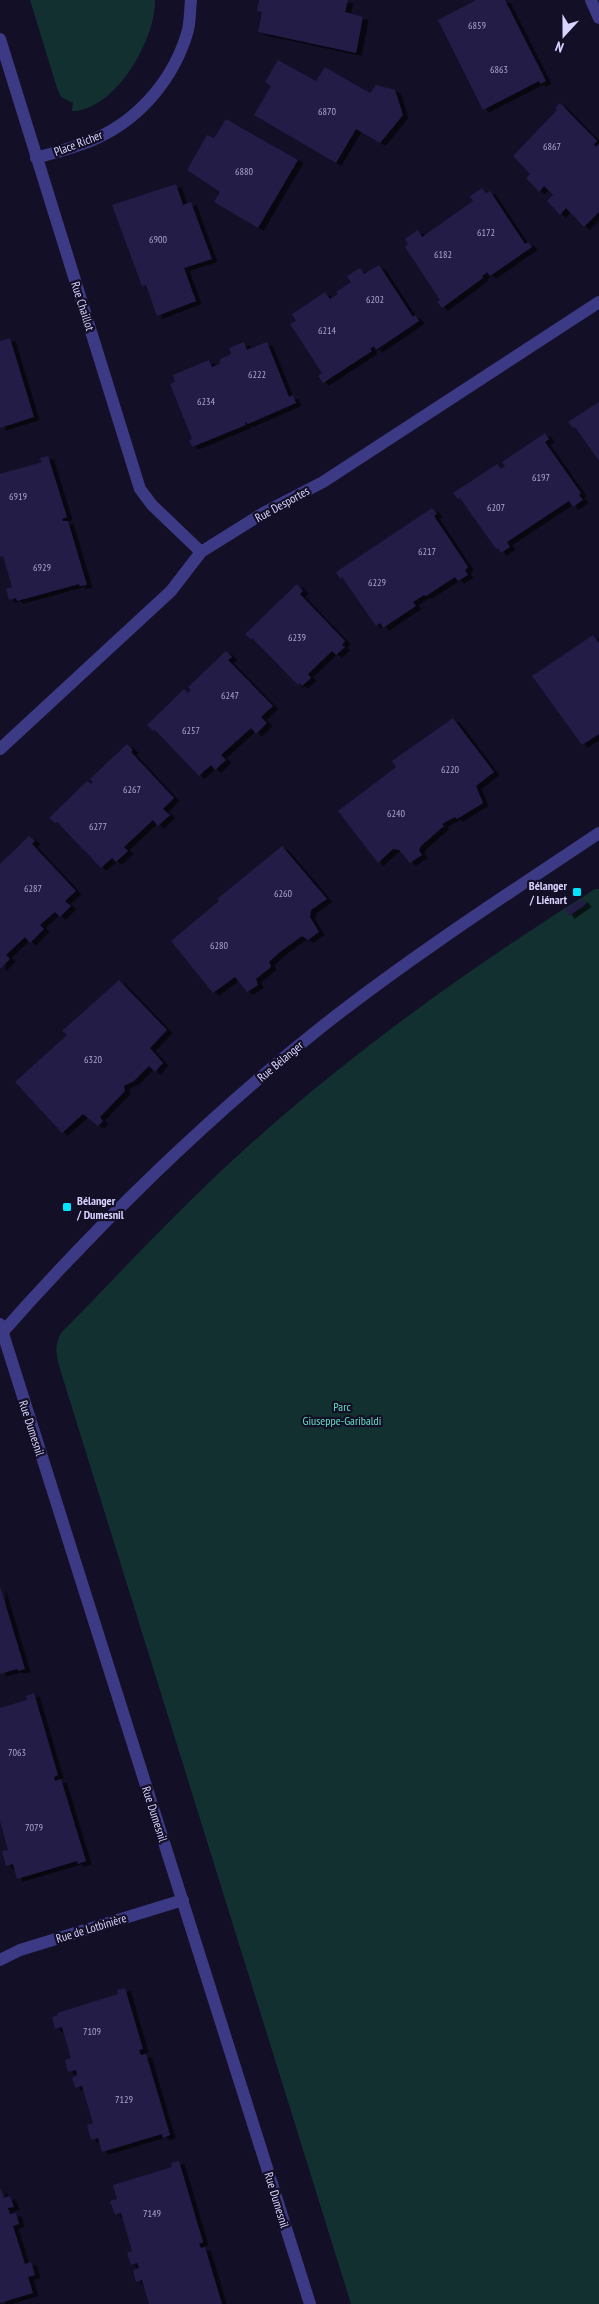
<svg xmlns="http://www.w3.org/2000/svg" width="599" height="2304" font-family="'PT Sans Narrow',sans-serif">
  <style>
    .green { fill: #12302f }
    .building { fill: #241b47; filter: url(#shadow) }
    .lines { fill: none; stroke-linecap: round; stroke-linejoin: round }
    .minor { stroke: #3d3a85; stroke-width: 12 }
    .tertiary { stroke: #3d3a85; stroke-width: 12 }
    .poi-dot { fill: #00e5ff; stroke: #130f26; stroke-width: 2 }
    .labels { text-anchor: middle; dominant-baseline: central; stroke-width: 4.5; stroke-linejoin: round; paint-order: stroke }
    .number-label { font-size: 10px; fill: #aca6d1 }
    .street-label { font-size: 12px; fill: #d9d4ff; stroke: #130f26 }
    .poi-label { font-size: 12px; font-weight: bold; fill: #d9d4ff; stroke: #130f26; text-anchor: end }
    .park-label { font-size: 12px; fill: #5fe0c0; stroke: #130f26 }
  </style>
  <defs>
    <filter id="shadow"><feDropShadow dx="5.5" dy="3" stdDeviation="0" flood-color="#0009"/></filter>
  </defs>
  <rect width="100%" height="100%" fill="#130f26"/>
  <path class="green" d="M30,0H155C156,39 115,111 72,111L73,103L61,97L57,88Z
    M595,889H599V2304H351L60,1369C56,1355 54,1346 61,1333C118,1275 174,1214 234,1159C345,1057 468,969 595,889Z"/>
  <path class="building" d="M259,0H348L345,12L363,17L356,53L258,32L262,12L257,11Z
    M476,0H505L546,81L540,84L539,81L483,110L438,20Z
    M278,60L316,81L325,67L370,93L376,85L395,90L403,115L380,143L356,129L336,163L254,115L271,86L265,82Z
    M560,103L597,141L594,144L596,147L599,144V212L584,227L566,208L560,215L547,201L553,195L544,186L539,192L526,178L530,174L513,156L557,110L555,108Z
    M226,119L298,160L258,228L214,202L220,192L187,170L207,135L214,138Z
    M176,184L183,205L191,202L212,259L184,268L196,301L157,316L146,285L142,286L112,205Z
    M482,188L486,193L490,191L525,244L528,242L532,247L490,276L487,272L485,274L482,276L483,278L442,308L437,302L440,300L405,247L408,244L405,239L418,230L422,237L473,201L470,196Z
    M379,265L413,317L415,315L419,321L376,350L374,346L370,349L372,351L323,383L318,376L322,373L290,324L296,321L292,314L325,292L330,299L338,294L336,292L351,282L347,276L360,268L364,274Z
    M10,338L34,417L0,428V341Z
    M244,342L247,350L267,342L289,397L293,395L296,403L248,424L245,422L246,425L192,447L189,440L192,439L170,384L175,382L173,375L209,360L212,367L220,364V359L231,354L229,348Z
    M599,402V461L575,427L573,428L568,422Z
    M545,433L549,439L545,442L581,493L579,495L583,500L573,507L569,501L507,542L510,547L501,553L498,548L496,549L460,498L458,499L453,493L497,464L501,469L505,466L502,462Z
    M48,456L67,517L62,519L63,521H68L87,585L80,586L79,584L17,601L16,598L9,600L6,589L12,587L3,556L0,557V474L42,462L40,458Z
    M432,508L437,514L434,516L468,567L465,570L468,575L458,581L455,577L426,596L424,595L413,602L416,606L383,628L380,623L376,626L342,577L340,579L336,572Z
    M297,584L303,591L300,594L345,641L342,645L345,647L336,655L332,651L308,674L311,678L302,686L300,683L298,685L252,638L251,640L245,634Z
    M593,635L599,643V734L582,745L532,676Z
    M226,651L232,657L228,660L273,706L261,717L267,723L256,734L251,728L221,755L226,760L215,770L211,765L199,776L155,730L153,731L147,725L184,689L188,693L191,690L188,687Z
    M453,718L494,772L476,786L483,803L457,819L455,817L442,824L444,826L421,846L419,850L422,855L410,863L399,850L393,849L378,863L338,811L396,767L392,761Z
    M127,744L133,750L131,752L174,798L163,809L170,815L158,826L153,820L124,847L128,851L116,862L112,858L101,868L57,822L55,823L49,818L87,781L91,784L93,782L90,779Z
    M29,836L35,841L32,844L76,891L65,901L71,906L60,917L55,912L40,925L44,929L30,943L25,937L6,955L10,959L0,969V864Z
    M282,846L327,899L311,910L310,917L319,932L308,940L302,936L280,952L269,962L271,967L256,979L258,985L247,992L235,977L213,993L171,941L219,901L217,899Z
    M582,899L586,904L569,916L565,910Z
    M119,980L167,1030L150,1048L163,1063L155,1072L149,1066L134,1081L124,1086L125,1091L100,1117L103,1121L98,1126L83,1114L62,1133L15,1082L67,1035L62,1031Z
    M0,1586L25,1669L18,1671L17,1669L0,1674Z
    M34,1693L58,1775L54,1777L55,1781L61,1779L86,1861L78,1864L77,1861L17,1879L13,1864L6,1866L2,1851L8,1850L0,1821V1708L27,1700L26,1696Z
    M125,1988L143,2049L139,2050L140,2053L141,2055L146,2054L170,2135L163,2138L162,2134L102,2152L98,2138L91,2140L87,2125L93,2123L82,2086L75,2088L72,2078L77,2075L76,2070L68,2072L65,2060L71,2058L62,2027L55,2029L52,2017L58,2015L57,2013L118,1994L117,1990Z
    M179,2161L203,2242L199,2244L201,2248L205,2247L222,2304H149L142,2280L136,2282L133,2270L139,2268L137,2263L131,2265L127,2253L132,2251L121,2213L115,2215L110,2201L117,2199L113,2185L172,2167L171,2163Z
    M0,2187L4,2198L10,2196L14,2207L8,2208L10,2214L16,2213L19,2224L13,2226L25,2264L31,2262L35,2275L28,2277L33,2293L0,2303Z"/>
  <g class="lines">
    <path class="minor" d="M591,0L599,18
      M0,39L140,489L152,505L201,552
      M36,158C56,152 78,147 97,138C141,118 175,77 188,30C190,21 190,10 191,0
      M0,749L171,591L201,552L265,512L323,482L599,302
      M0,1324L310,2304
      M0,1960L20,1950L183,1900"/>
    <path class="tertiary" d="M0,1335C96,1226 210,1115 324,1025C412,956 506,895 599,833"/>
  </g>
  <g class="poi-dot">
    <rect x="572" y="887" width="10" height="10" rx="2.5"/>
    <rect x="62" y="1202" width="10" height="10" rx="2.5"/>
  </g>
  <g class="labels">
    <g class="number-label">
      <text x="477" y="25">6859</text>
      <text x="499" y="69">6863</text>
      <text x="327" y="111">6870</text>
      <text x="552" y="146">6867</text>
      <text x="244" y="171">6880</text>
      <text x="486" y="232">6172</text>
      <text x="158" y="239">6900</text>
      <text x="443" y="254">6182</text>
      <text x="375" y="299">6202</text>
      <text x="327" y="330">6214</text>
      <text x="257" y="374">6222</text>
      <text x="206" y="401">6234</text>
      <text x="541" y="477">6197</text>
      <text x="18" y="496">6919</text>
      <text x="496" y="507">6207</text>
      <text x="427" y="551">6217</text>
      <text x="42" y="567">6929</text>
      <text x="377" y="582">6229</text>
      <text x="297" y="637">6239</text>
      <text x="230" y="695">6247</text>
      <text x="191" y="730">6257</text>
      <text x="450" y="769">6220</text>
      <text x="132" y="789">6267</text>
      <text x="396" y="813">6240</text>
      <text x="98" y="826">6277</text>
      <text x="33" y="888">6287</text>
      <text x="283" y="893">6260</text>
      <text x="219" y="945">6280</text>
      <text x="93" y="1059">6320</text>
      <text x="17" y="1752">7063</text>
      <text x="34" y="1827">7079</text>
      <text x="92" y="2031">7109</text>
      <text x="124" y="2099">7129</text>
      <text x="152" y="2213">7149</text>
    </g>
    <g class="street-label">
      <text transform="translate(78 143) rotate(-21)">Place Richer</text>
      <text transform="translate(83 306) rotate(72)">Rue Chaillot</text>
      <text transform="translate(282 504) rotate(-29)">Rue Desportes</text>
      <text transform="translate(280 1061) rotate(-40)">Rue Bélanger</text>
      <text transform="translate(32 1428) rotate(72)">Rue Dumesnil</text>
      <text transform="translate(155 1814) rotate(72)">Rue Dumesnil</text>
      <text transform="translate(91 1928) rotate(-17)">Rue de Lotbinière</text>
      <text transform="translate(277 2200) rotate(73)">Rue Dumesnil</text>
    </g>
    <g class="poi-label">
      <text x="567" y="885">Bélanger<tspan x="567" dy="14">/ Liénart</tspan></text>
      <text x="77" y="1200" text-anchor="start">Bélanger<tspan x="77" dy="14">/ Dumesnil</tspan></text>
    </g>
    <g class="park-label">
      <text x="342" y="1406">Parc<tspan x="342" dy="14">Giuseppe-Garibaldi</tspan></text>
    </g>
  </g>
  <g transform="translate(564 35) rotate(201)" stroke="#130f26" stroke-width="4" paint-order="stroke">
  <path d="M0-4L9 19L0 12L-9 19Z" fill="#d9d4ff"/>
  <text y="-8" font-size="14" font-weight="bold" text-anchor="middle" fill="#d9d4ff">N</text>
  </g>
</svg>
